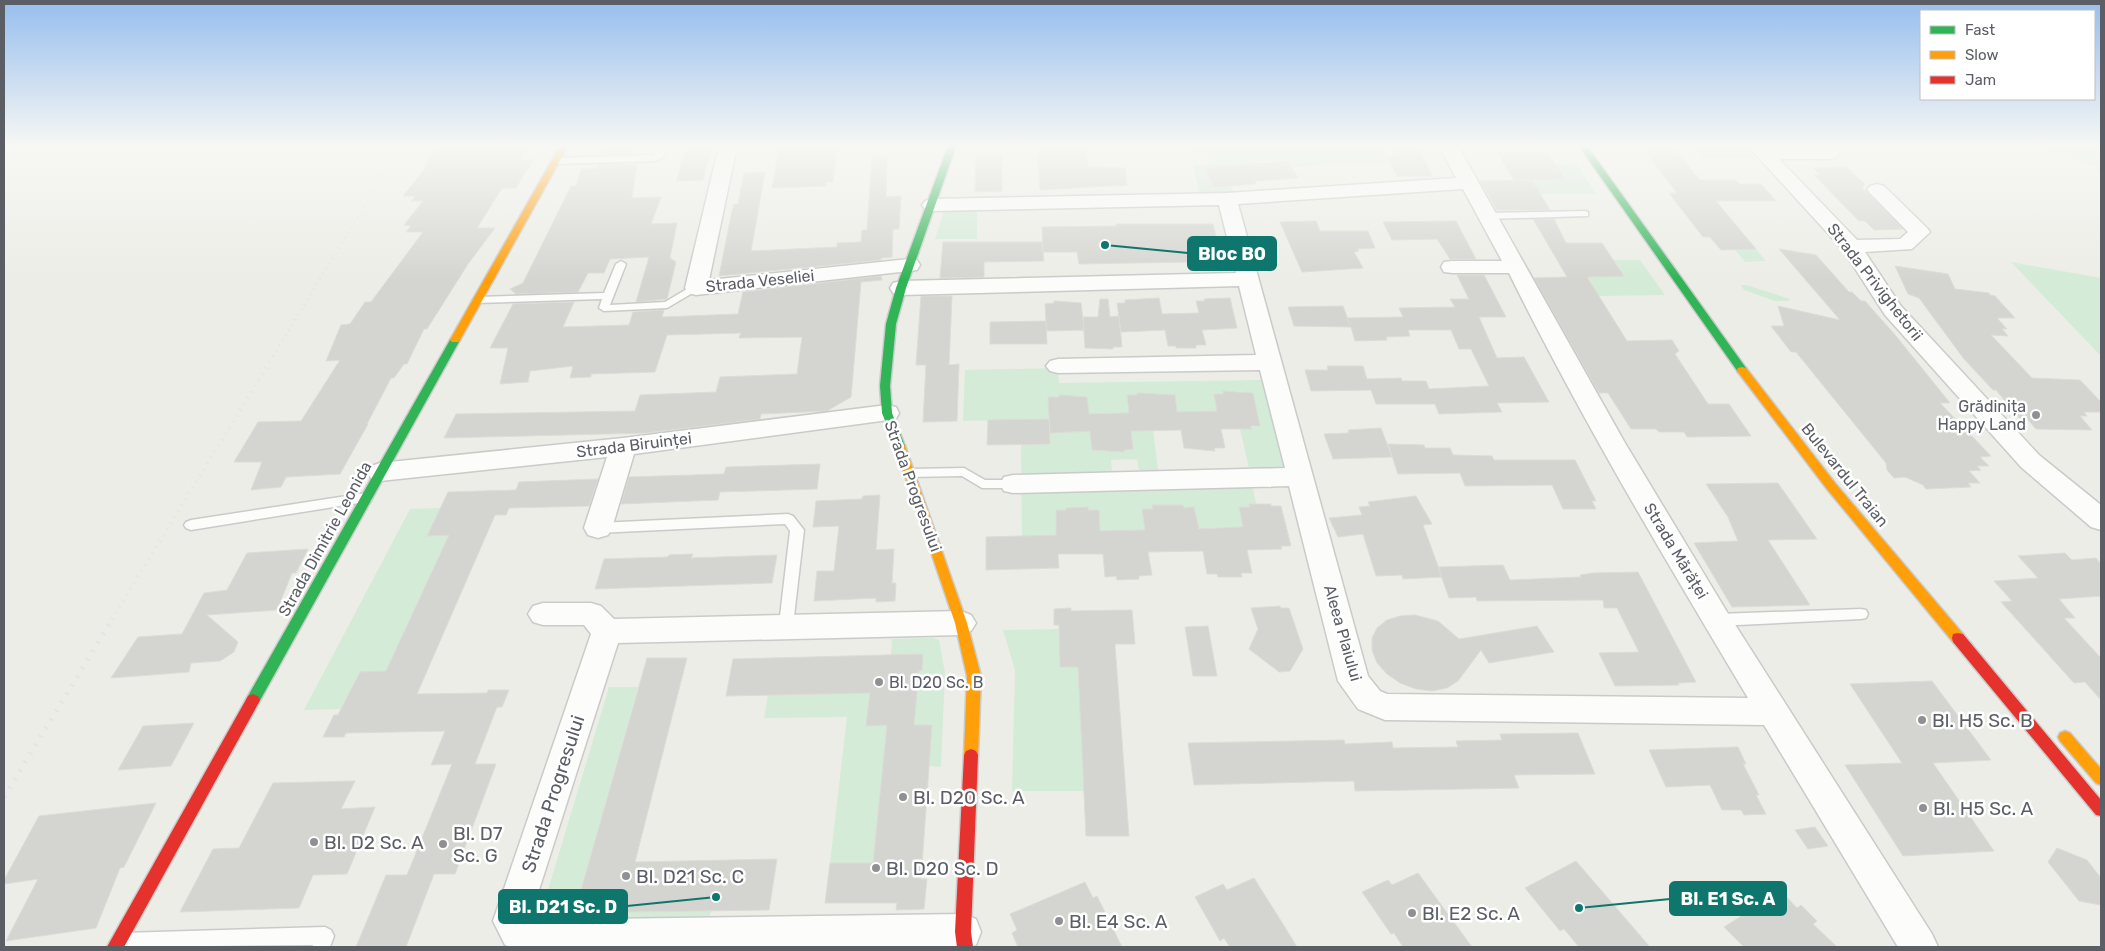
<svg xmlns="http://www.w3.org/2000/svg" width="2105" height="951" font-family="Rubik,sans-serif">
  <style>
    .green { fill: #d3ebd7 }
    .building { fill: #d4d4d0; stroke: #dddcd6 }
    .lines { fill: none; stroke-linecap: round; stroke-linejoin: round }
    .lane-casing { stroke: #cacaca; stroke-width: 3 }
    .street-casing { stroke: #cacaca; stroke-width: 3 }
    .fast-casing { stroke: #cacbcb; stroke-width: 3 }
    .slow-casing { stroke: #cacbcb; stroke-width: 3 }
    .jam-casing { stroke: #cacbcb; stroke-width: 3 }
    .lane { fill: #fcfcfb; fill-rule: evenodd }
    .street { fill: #fcfcfb; fill-rule: evenodd }
    .fast { fill: #30b455; fill-rule: evenodd }
    .slow { fill: #ff9f0a; fill-rule: evenodd }
    .jam { fill: #e5322d; fill-rule: evenodd }
    .rail-far2 { stroke: #e4e4e4; stroke-width: 3; stroke-dasharray: 1 5; stroke-linecap: butt }
    .rail-far1 { stroke: #e4e4e4; stroke-width: 4; stroke-dasharray: 1 6; stroke-linecap: butt }
    .rail { stroke: #e4e4e4; stroke-width: 5; stroke-dasharray: 2 8; stroke-linecap: butt }
    .poi-dot { fill: #8f9093; stroke: #fff; stroke-width: 2 }
    .labels { text-anchor: middle; dominant-baseline: central; stroke-width: 5; stroke-linejoin: round; paint-order: stroke }
    .street-label { font-size: 16px; fill: #5c5e66; stroke: #fff }
    .poi-label { font-size: 16px; fill: #5c5e66; stroke: #fff; text-anchor: end }
    .near-poi-label { font-size: 19px; fill: #5c5e66; stroke: #fff; text-anchor: start }
    .near-street-label { font-size: 19px; fill: #5c5e66; stroke: #fff }
    .leader { fill: none; stroke: #0f766e; stroke-width: 2 }
    .callout-dot { fill: #0f766e; stroke: #fff; stroke-width: 2 }
    .callout { fill: #0f766e; stroke: #0f766e; stroke-width: 2 }
    .callout-label { font-size: 18px; text-anchor: middle; font-weight: bold; fill: #fff }
  </style>
  <rect width="100%" height="100%" fill="#edede7"/>
  <path class="green" d="M1191,146H1381L1389,163L1332,164L1292,167L1288,161H1259V163L1245,164L1248,170L1207,174L1214,188L1231,186L1234,192H1199L1193,165L1211,164L1207,151H1192Z
    M1694,146H1744L1754,158H1704Z
    M2036,146H2101V174L2095,166Z
    M1576,164L1596,194H1533L1538,190L1532,179H1565L1558,168H1550L1548,165Z
    M944,211H977V239H935Z
    M1756,249L1766,261L1745,262L1735,250Z
    M1602,260H1640L1665,295L1590,296L1596,291L1587,276H1624L1617,264H1605Z
    M2011,262L2101,278V356Z
    M1741,285H1746L1790,299L1788,301H1775L1744,290Z
    M1058,368L1059,383L1264,380L1286,467L1249,468L1240,429L1260,426L1258,413H1254L1256,405L1253,393H1243L1242,391H1224L1223,394H1214L1217,406L1226,414L1210,411L1169,414L1177,407L1174,395L1137,393V395L1127,396L1128,408H1137L1138,415L1098,414L1084,416L1088,408L1087,397L1059,395L1055,419L963,421L965,370Z
    M1126,428L1153,430L1158,470H1139L1137,459L1111,460L1113,482L1251,478L1256,504H1249L1250,507H1239L1242,522L1249,531C1235,528 1223,528 1209,528L1210,532L1189,533L1197,523L1194,507L1184,508L1183,505H1153V509H1142L1144,524H1154L1155,532L1117,531L1095,534L1100,525L1099,510H1088L1087,507L1066,508V510L1056,511V525L1061,534L1022,536L1021,445L1050,444V430H1061V432L1095,429L1091,437L1092,450L1124,452V450L1133,449L1132,435H1126Z
    M440,508L427,536L449,535L386,671L360,672L341,709L304,710L410,509Z
    M1059,629L1060,667H1078L1084,791H1012L1015,670L1003,630Z
    M933,638L939,640L945,673L941,767L929,766L932,725H914L919,671L922,670L923,654L891,656L892,639Z
    M609,687H638L581,890H574L568,913L711,911L708,923L554,925L545,920L542,910Z
    M870,693L866,725H887L873,863H830L847,717L764,718L768,694Z"/>
  <path class="building" d="M438,146L527,147L520,160H533L516,188H502L477,228H495L468,264L427,329H424L407,364H404L394,378H391L367,424H368L340,474L286,477L281,487L251,490L262,462H234L258,422L301,421L340,360L326,361L341,325L350,324L365,302H371L423,232H406L411,226L404,225L423,201H411L415,196H403L427,166H424Z
    M606,146H631L628,154L603,155Z
    M687,146H712L703,180L676,181Z
    M837,146L833,182H826V186L772,188L779,147Z
    M1037,146H1086L1088,167L1125,168L1127,185L1040,190Z
    M1394,146H1418L1432,176H1397L1387,156H1395L1393,152H1396Z
    M1641,146H1672L1700,180H1736L1739,184H1761L1776,201H1716L1756,249L1721,250L1710,237H1703L1669,193H1677Z
    M1547,151L1565,179L1514,180L1497,152Z
    M976,155H1002V191L975,192Z
    M872,156L887,157L886,197L901,196L899,229H893L892,257L881,258V260L719,276L732,211L734,204H738L744,173L765,172L751,251L837,247V243L861,242L862,230H867Z
    M1288,161L1298,178L1255,181L1256,184L1226,186L1214,187L1205,168Z
    M624,164L623,165L637,164L632,198L661,197L651,224L677,223L670,258L676,262L667,299L636,302L649,257L610,259L604,273H588L578,292L516,294L510,289L523,283L571,186H576L581,169L597,168L598,165Z
    M1846,167L1865,184L1862,188L1903,229L1874,230L1865,221H1859L1814,175H1820L1813,168Z
    M1532,180L1550,210H1497L1480,181Z
    M1533,219H1554L1566,243H1602L1624,276L1587,277L1627,341L1672,340L1679,351L1675,354L1708,404H1729L1751,436L1687,437L1684,432H1659L1656,429H1631L1608,393H1599L1534,278L1567,277Z
    M1316,221L1320,231H1368L1375,248L1357,249L1359,251L1354,252L1363,268L1302,272L1280,222Z
    M1456,221L1476,259H1450L1437,239L1392,240L1383,222Z
    M1116,224H1213L1219,247L1200,249L1201,255H1187L1189,262L1079,264L1077,252H1043L1042,227L1117,226Z
    M943,242H1042L1044,261L984,262V277L940,278Z
    M1779,249L1816,255L1849,292H1852L1861,301H1865L1896,336L1950,403H1940L1991,456L1980,457L1989,466H1977L1981,470L1969,471L1980,483H1968L1971,487L1926,489L1923,485L1905,477L1894,478L1887,470L1886,463L1796,352H1791L1771,326H1784L1778,306L1840,320Z
    M1895,266L1948,274L1955,289L1989,293L1990,295L1995,296L2015,318H1997L2007,329H2002L2008,336L1991,335L2032,378L2080,380L2101,402V412H2084L2087,416H2080L2092,430L2036,429L2028,420H2021L1996,390H1993L1964,359L1919,298L1908,294Z
    M1457,275H1484L1506,317H1479L1497,358L1524,357L1549,402L1497,403L1502,412L1439,414L1435,404H1376L1371,390L1311,391L1305,370H1328L1327,366H1363L1367,379L1401,378L1402,381H1426L1429,389L1489,386L1471,349H1459L1451,330H1408L1410,336L1386,337L1387,340L1355,341L1351,327L1294,326L1288,307L1343,306L1350,325L1347,318L1403,317L1399,308L1455,307L1450,299H1469Z
    M881,276L882,280L861,282L851,397L827,411L761,414L760,419L645,433L444,438L456,414L635,411L640,395L716,392L720,377L797,374L802,337L739,338L741,333L667,335L655,372L591,374V377L570,378L573,366L530,371L528,382L500,384L508,348H490L513,304L574,302L563,327L629,325L633,312L664,310L662,317L738,314L743,292Z
    M921,296H952L949,365L959,364L957,421L923,422L926,365H916Z
    M1159,298L1162,314L1199,313L1196,301H1205L1204,299L1230,298L1237,328L1202,330L1206,345H1196V348H1176V346H1168L1165,330L1121,332L1117,303H1125V300Z
    M1100,299H1108L1110,317L1119,316L1122,347H1113V349L1085,348L1083,317H1098Z
    M1054,301L1081,303L1084,330L1047,331L1046,322L1047,344H990V322L1046,321L1045,304L1054,303Z
    M1223,391L1253,393L1260,426H1251V429H1221L1225,448H1214L1215,451L1184,448L1181,430L1131,431L1133,449L1124,450V452L1092,450L1090,431L1050,433L1048,397H1059V395L1087,397L1089,414L1129,413L1127,395H1137V393L1175,395L1177,412L1217,411L1214,394H1223Z
    M1049,419L1050,444L987,445L988,420Z
    M1381,428L1392,457L1333,459L1324,434L1349,433L1348,430Z
    M1388,444L1424,445L1425,448H1450L1453,455L1492,456L1494,460H1575L1596,501H1592L1596,509H1563L1552,485L1465,486L1460,473L1398,474Z
    M820,464L817,489L720,492L718,500L621,504L629,477L724,474L726,467Z
    M598,479L589,506L509,508L506,515H495L417,694L487,693L488,690H509L502,707H497L475,764H496L455,874H434L406,947H356L386,875H407L452,764L431,765L445,731L346,733L344,737H323L334,715H338L360,672L386,671L449,535L427,536L448,492L516,490L519,482Z
    M1778,483L1817,539L1768,540L1810,605L1732,607L1694,543L1738,541L1728,517L1706,484Z
    M880,495L876,550L894,549L892,583H896L895,601L876,602V598L814,601L817,571H834L839,526L813,527L816,501L862,499L863,496Z
    M1416,496L1432,524L1423,525L1442,577L1403,579L1402,575L1376,576L1363,534L1338,537L1329,518L1362,515L1359,507L1370,506L1368,502Z
    M1249,504H1271V506H1281L1291,546H1281L1282,549L1247,550L1252,573H1241L1242,577H1218L1217,574H1207L1203,551L1148,552L1152,575L1139,576V579L1117,580L1116,576L1105,577L1103,554H1058L1059,568L986,570V537L1056,535V510H1066V508L1088,507V510H1099L1100,531L1145,530L1142,509H1153L1152,505H1183L1184,508L1194,507L1199,529L1243,527L1239,507H1250Z
    M308,549L296,573H292L277,610L207,615L238,642L234,652L220,661L191,663L189,672L111,678L138,637L182,634L204,593L227,590L247,553Z
    M2065,553L2072,560L2096,558L2101,564V596L2059,599L2075,618H2064L2101,658V700L2085,682L2074,683L2001,602L2012,601L1994,581L2038,578L2018,556Z
    M693,554L691,558L777,555L772,583L595,589L604,559L668,557L669,555Z
    M1503,565L1510,580L1581,577L1580,575L1593,573L1638,572L1696,682L1678,683L1679,685L1615,686L1599,653L1639,652L1617,608H1604L1603,600L1477,601L1476,597L1449,598L1438,567Z
    M1280,606L1281,608H1289L1303,649L1290,671L1279,672L1249,649L1258,629L1251,608Z
    M1071,608V611L1132,610L1135,644H1115L1129,836H1086L1078,667H1060L1059,625H1054V609Z
    M1415,615L1438,621L1459,639L1537,626L1554,652L1489,663L1481,650L1458,681L1447,688L1432,691L1416,689L1400,683L1387,674L1377,663L1372,650V638L1377,628L1387,620L1400,616Z
    M1208,626L1217,676H1193L1185,627Z
    M923,654L922,670L919,671L914,725H932L921,879H927L924,909L896,910L897,903H825L830,863H873L887,725L866,726L870,693L726,696L733,659Z
    M647,658H687L635,862L777,859L769,910L567,913L574,890H581Z
    M1932,681L1991,760L1933,763L1994,851L1903,856L1845,765L1902,763L1850,684Z
    M194,723L171,766L118,770L143,726Z
    M1578,733L1595,774L1514,775L1519,788L1355,791L1354,781L1194,785L1188,743L1344,740L1345,744L1392,742L1393,748L1458,747L1456,741L1502,740L1500,734Z
    M1738,747L1746,764H1743L1759,795H1756L1766,814L1744,815L1741,810H1722L1710,785L1666,787L1649,750Z
    M355,781L341,809L375,807L347,874L313,875L299,908L180,912L213,849L239,848L273,783Z
    M156,803L124,867L120,868L96,928L6,941L38,879L4,884V880L39,816Z
    M1815,827L1828,846L1808,849L1795,830Z
    M2057,848L2087,860L2101,878V905L2079,901L2048,862Z
    M1576,861L1650,947H1579L1564,929L1560,931L1525,888Z
    M1418,873L1472,947H1403L1394,933L1391,934L1362,892L1388,880L1392,885Z
    M1254,878L1283,924L1297,947H1230L1224,938L1220,941L1195,897L1223,884L1227,890Z
    M1085,882L1093,898L1097,896L1122,947H1018L1012,933L1017,930L1010,914Z
    M1781,891L1797,908L1801,905L1817,921L1813,924L1837,947H1744L1724,927Z"/>
  <g class="lines">
    <g class="lane-casing">
      <path id="lane" d="M658,146H667L662,158L655,161L556,164L551,161L556,158L653,155Z
        M1585,211L1588,212V216L1486,219L1481,216L1486,213Z
        M621,261L626,264L610,305L665,302L692,286H700L701,288L667,308L604,311L599,308L602,299L478,303L473,300L478,297L604,293L616,264Z
        M964,468L985,480H1013L1019,484L1013,488H982L962,476L910,477L904,473L910,469Z
        M366,493L371,495L372,498L371,501L191,530L186,528L184,525L186,522L191,520Z
        M788,514L793,516L804,530L793,625L791,629L786,631L781,629L779,625L790,531L785,524L598,533L593,531L591,528L593,525L598,523Z
        M1861,609L1866,610L1868,614L1866,618L1861,619L1717,626L1712,624L1710,620L1712,616L1717,614Z
        M325,927L331,930L334,936L330,947H312L313,945L115,947L113,942L116,936L122,933Z"/>
    </g>
    <g class="street-casing">
      <path id="street" d="M719,146H737L709,280L909,259L917,260L920,265L917,270L909,271L696,295L688,293L685,288Z
        M1439,146H1458L1625,443L1727,612L1932,934L1938,947H1898L1764,725L1385,720L1358,709L1338,681L1289,486L1013,493L1004,491L1000,484L1004,477L1013,475L1285,468L1260,370L1058,373L1050,371L1046,366L1050,361L1058,359L1256,355L1239,286L901,295L893,293L890,288L893,283L901,281L1236,273L1219,205L932,211L925,209L922,205L925,201L932,199L1227,193L1456,178ZM1463,189L1502,261H1452L1444,262L1441,267L1444,272L1452,273H1509C1581,419 1665,559 1748,698L1387,694L1380,691L1368,676L1238,204Z
        M1748,146H1840L1841,149L1837,157L1830,159H1779L1857,240L1900,239L1908,232L1867,190L1870,186L1877,184L1884,186L1927,228L1930,232L1912,249L1865,252L1901,306L2039,455L2101,505V530L2091,527L2021,467L1885,315L1843,250Z
        M887,405L896,407L899,413L896,419L634,454L612,528L608,535L598,538L588,535L584,528L607,457L380,481L371,478L367,472L371,466L380,463L623,438Z
        M543,603H591L601,606L614,619L961,611L971,615L976,623L971,631L961,635L618,643L530,918L533,920L963,914L976,919L981,932L976,945L970,947H511L505,945L493,921L591,634L584,625H543L533,622L528,614L533,606Z"/>
    </g>
    <g class="fast-casing">
      <path id="fast" d="M948,146H956L906,288L896,324L890,386L892,413L905,446L900,450L895,446L882,413L880,386L886,324L896,288Z
        M1579,146H1587L1746,368L1747,370L1746,372H1738Z
        M455,337L460,340L258,704L253,706L248,704L246,700L248,696L450,340Z"/>
    </g>
    <g class="slow-casing">
      <path id="slow" d="M560,146H568L460,340L458,342H452L450,340Z
        M1742,367L1746,368L1835,483L1963,634L1964,638L1963,642L1958,643L1953,642L1827,489L1738,372L1737,370L1738,368Z
        M900,442L905,446L967,623L981,676L978,755L976,759L971,761L966,759L964,755L967,676L955,623L895,446Z
        M2065,731L2070,733L2101,769V785L2096,783L2060,741L2058,737L2060,733Z"/>
    </g>
    <g class="jam-casing">
      <path id="jam" d="M1958,633L1963,634L2101,800V816L2096,815L1953,642L1952,638L1953,634Z
        M253,694L258,696L260,700L258,704L124,947H107L248,696Z
        M971,749L976,751L978,755L971,932L973,947H957L955,932L964,755L966,751Z"/>
    </g>
    <use href="#lane" class="lane"/>
    <use href="#street" class="street"/>
    <use href="#fast" class="fast"/>
    <use href="#slow" class="slow"/>
    <use href="#jam" class="jam"/>
    <path class="rail-far2" d="M273,356L401,146"/>
    <path class="rail-far1" d="M112,619L274,355"/>
    <path class="rail" d="M4,797L113,618"/>
  </g>
  <linearGradient id="sky" x2="0" y2="1"><stop stop-color="#96beee"/><stop offset="0.52" stop-color="#f7f7f4"/><stop offset="1" stop-color="#f7f7f4" stop-opacity="0"/></linearGradient>
  <rect width="2105" height="280" fill="url(#sky)"/>
  <g class="poi-dot">
    <circle cx="2036" cy="415" r="5"/>
    <circle cx="879" cy="682" r="5"/>
    <circle cx="1922" cy="720" r="5"/>
    <circle cx="903" cy="797" r="5"/>
    <circle cx="1923" cy="808" r="5"/>
    <circle cx="314" cy="842" r="5"/>
    <circle cx="443" cy="844" r="5"/>
    <circle cx="876" cy="868" r="5"/>
    <circle cx="626" cy="876" r="5"/>
    <circle cx="1412" cy="913" r="5"/>
    <circle cx="1059" cy="921" r="5"/>
  </g>
  <g class="labels">
    <g class="street-label">
      <text transform="translate(760 281) rotate(-6)">Strada Veseliei</text>
      <text transform="translate(1875 282) rotate(52)">Strada Privighetorii</text>
      <text transform="translate(634 445) rotate(-7)">Strada Biruinței</text>
      <text transform="translate(1845 475) rotate(51)">Bulevardul Traian</text>
      <text transform="translate(913 486) rotate(70)">Strada Progresului</text>
      <text transform="translate(325 539) rotate(-61)">Strada Dimitrie Leonida</text>
      <text transform="translate(1676 551) rotate(59)">Strada Mărăței</text>
      <text transform="translate(1343 633) rotate(74)">Aleea Plaiului</text>
    </g>
    <g class="poi-label">
      <text x="2026" y="406">Grădinița<tspan x="2026" dy="18">Happy Land</tspan></text>
      <text x="889" y="682" text-anchor="start">Bl. D20 Sc. B</text>
    </g>
    <g class="near-poi-label">
      <text x="1932" y="720">Bl. H5 Sc. B</text>
      <text x="913" y="797">Bl. D20 Sc. A</text>
      <text x="1933" y="808">Bl. H5 Sc. A</text>
      <text x="453" y="833">Bl. D7<tspan x="453" dy="22">Sc. G</tspan></text>
      <text x="324" y="842">Bl. D2 Sc. A</text>
      <text x="886" y="868">Bl. D20 Sc. D</text>
      <text x="636" y="876">Bl. D21 Sc. C</text>
      <text x="1422" y="913">Bl. E2 Sc. A</text>
      <text x="1069" y="921">Bl. E4 Sc. A</text>
    </g>
    <g class="near-street-label">
      <text transform="translate(553 794) rotate(-72)">Strada Progresului</text>
    </g>
  </g>
  <path class="leader" d="M1105 245L1188 253M1579 908L1670 899M716 897L627 906"/>
  <g class="callout-dot">
    <circle cx="1105" cy="245" r="5"/>
    <circle cx="1579" cy="908" r="5"/>
    <circle cx="716" cy="897" r="5"/>
  </g>
  <g class="callout">
    <rect x="1188" y="237" width="88" height="33" rx="5"/>
    <rect x="1670" y="882" width="116" height="33" rx="5"/>
    <rect x="499" y="890" width="128" height="33" rx="5"/>
  </g>
  <g class="callout-label">
    <text x="1232" y="260">Bloc B0</text>
    <text x="1728" y="905">Bl. E1 Sc. A</text>
    <text x="563" y="913">Bl. D21 Sc. D</text>
  </g>
  <rect width="2105" height="951" fill="none" stroke="#5c5e66" stroke-width="10"/>
  <rect x="1920" y="10" width="175" height="90" fill="#ffffff" stroke="#bebfc2"/>
  <rect x="1930" y="26" width="25" height="8" fill="#30b455" stroke="#bebfc2"/>
  <text x="1965" y="35" font-size="15" fill="#5c5e66">Fast</text>
  <rect x="1930" y="51" width="25" height="8" fill="#ff9f0a" stroke="#bebfc2"/>
  <text x="1965" y="60" font-size="15" fill="#5c5e66">Slow</text>
  <rect x="1930" y="76" width="25" height="8" fill="#e5322d" stroke="#bebfc2"/>
  <text x="1965" y="85" font-size="15" fill="#5c5e66">Jam</text>
</svg>
